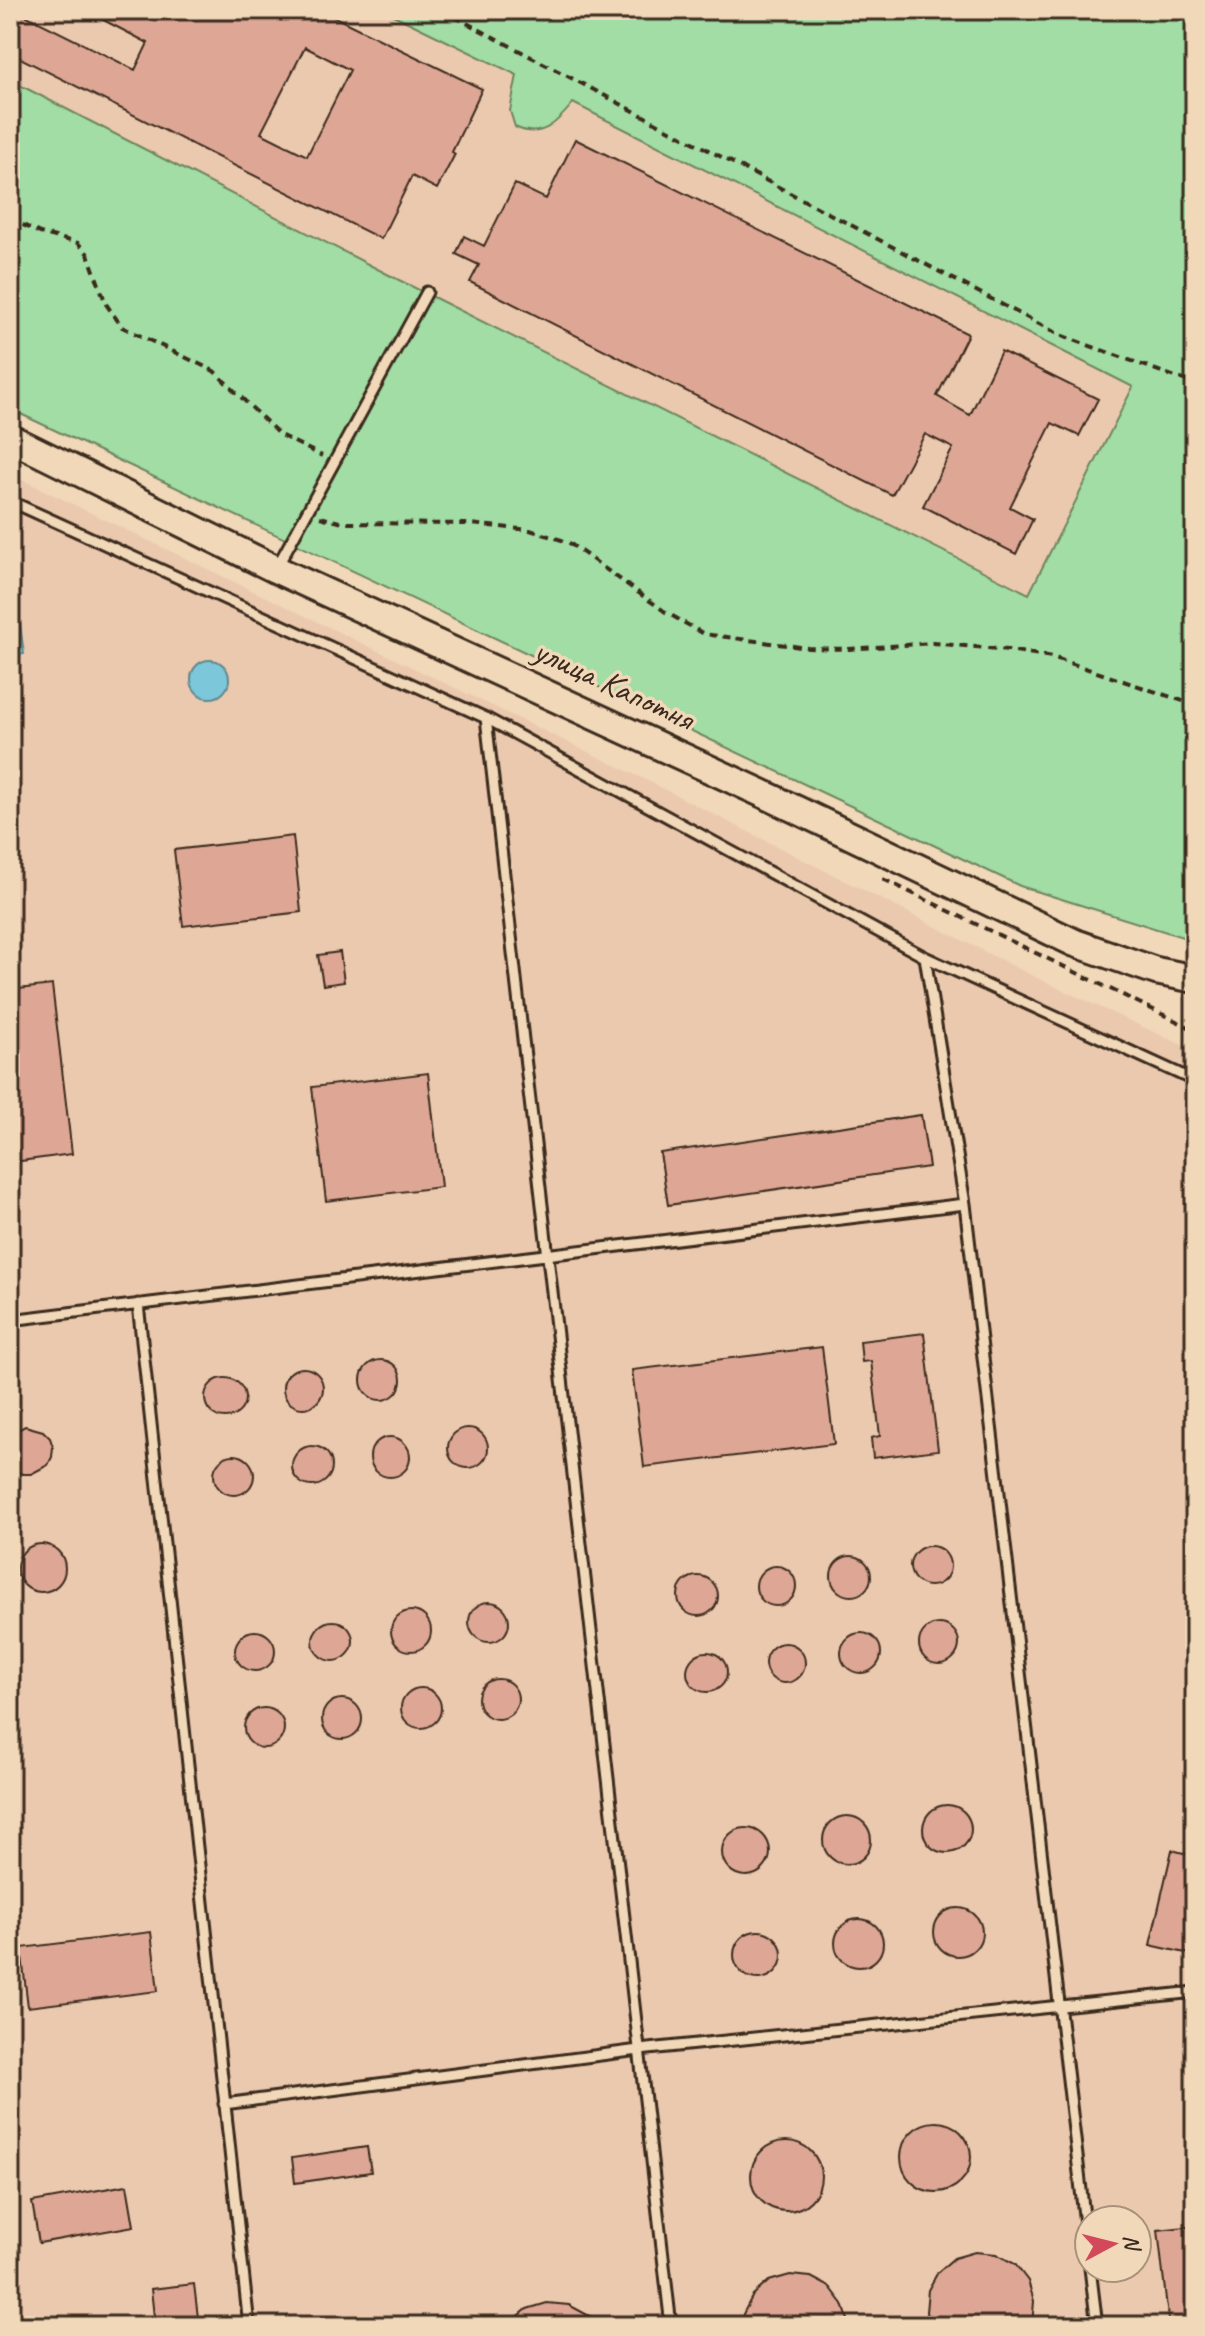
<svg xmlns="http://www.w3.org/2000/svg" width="1205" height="2336" font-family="Caveat,sans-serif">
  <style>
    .built { fill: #ebc9ae; fill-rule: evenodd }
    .green { fill: #a1dda4; stroke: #6e8461; stroke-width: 2 }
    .water { fill: #7bc7da; stroke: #61888f; stroke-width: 2 }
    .building { fill: #dea795; stroke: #3b2a1e; stroke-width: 2; fill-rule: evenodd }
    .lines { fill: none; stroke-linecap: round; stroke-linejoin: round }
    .lane-casing { stroke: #3b2a1e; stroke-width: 15 }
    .secondary-casing { stroke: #3b2a1e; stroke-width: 32 }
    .path { stroke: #3b2a1e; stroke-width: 4; stroke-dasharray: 8 6; stroke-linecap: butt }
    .lane { stroke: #f1d8b9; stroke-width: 9 }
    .secondary { stroke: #f1d8b9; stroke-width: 26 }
    .labels { text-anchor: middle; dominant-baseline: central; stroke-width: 7; stroke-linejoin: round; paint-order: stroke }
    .street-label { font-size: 34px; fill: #3b2a1e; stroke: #f1d8b9 }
  </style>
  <rect width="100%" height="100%" fill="#f1d8b9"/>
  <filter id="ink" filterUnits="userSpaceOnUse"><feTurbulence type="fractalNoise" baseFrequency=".0125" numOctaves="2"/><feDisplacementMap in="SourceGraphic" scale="16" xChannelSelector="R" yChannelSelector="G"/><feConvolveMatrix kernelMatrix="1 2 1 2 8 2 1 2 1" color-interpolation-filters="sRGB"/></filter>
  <g filter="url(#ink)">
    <path class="built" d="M10,10H383L572,102L1134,388L1029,594L393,277L10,80Z
      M10,474L642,778L1041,980L1195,1051V2326H10ZM1089,2220H1137V2268H1089Z"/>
    <path class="green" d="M383,10H1195V941L1020,886L10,409V80L393,277L1029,594L1133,387L573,103C557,123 541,140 515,127L510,111L517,75Z"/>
    <path class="water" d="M10,549L24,654L10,656Z
      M191 679a19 19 0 1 1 38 0a19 19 0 1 1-38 0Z"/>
    <path class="building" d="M84,10H320L482,89L452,152L455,154L437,189L412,176L381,239L10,53V36L21,13L135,70L148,43ZM305,47L350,70L307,156L261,133Z
      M575,139L968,334L937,396L970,415L1001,351L1098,399L1079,436L1052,423L1010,507L1033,519L1016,554L923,506L953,448L925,434L892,495L470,282L479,265L456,254L464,236L484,246L515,184L546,199Z
      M293,836L301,912L183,926L174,850Z
      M340,952L344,982L323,985L318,955Z
      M52,985L72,1154L13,1162L10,1139V990Z
      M428,1073L441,1187L326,1201L312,1087Z
      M921,1115L929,1167L668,1205L660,1153Z
      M924,1333L938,1450L873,1458L871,1438L880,1436L871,1361L862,1362L860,1341Z
      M822,1347L834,1444L644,1467L632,1370Z
      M361 1380a20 20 0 1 1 40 0a20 20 0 1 1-40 0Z
      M283 1388a20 20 0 1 1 40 0a20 20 0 1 1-40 0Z
      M205 1398a20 20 0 1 1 40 0a20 20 0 1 1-40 0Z
      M25,1426L43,1431L50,1438L53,1447L52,1457L48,1465L31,1474H22L10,1466V1434Z
      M448 1448a20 20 0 1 1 40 0a20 20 0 1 1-40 0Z
      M370 1457a20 20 0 1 1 40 0a20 20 0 1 1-40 0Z
      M292 1466a20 20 0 1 1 40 0a20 20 0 1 1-40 0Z
      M214 1475a20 20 0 1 1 40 0a20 20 0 1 1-40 0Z
      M17 1568a24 24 0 1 1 48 0a24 24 0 1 1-48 0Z
      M910 1566a20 20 0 1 1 40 0a20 20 0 1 1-40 0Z
      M831 1576a20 20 0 1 1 40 0a20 20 0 1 1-40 0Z
      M756 1586a20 20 0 1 1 40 0a20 20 0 1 1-40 0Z
      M678 1596a20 20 0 1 1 40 0a20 20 0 1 1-40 0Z
      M469 1622a20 20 0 1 1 40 0a20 20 0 1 1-40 0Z
      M391 1631a20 20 0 1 1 40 0a20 20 0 1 1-40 0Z
      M313 1641a20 20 0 1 1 40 0a20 20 0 1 1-40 0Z
      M919 1644a20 20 0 1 1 40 0a20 20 0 1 1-40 0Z
      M235 1651a20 20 0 1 1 40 0a20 20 0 1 1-40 0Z
      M841 1653a20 20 0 1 1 40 0a20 20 0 1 1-40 0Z
      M765 1663a20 20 0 1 1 40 0a20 20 0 1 1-40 0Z
      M687 1672a20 20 0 1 1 40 0a20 20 0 1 1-40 0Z
      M478 1699a20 20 0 1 1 40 0a20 20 0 1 1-40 0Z
      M401 1708a20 20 0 1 1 40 0a20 20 0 1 1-40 0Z
      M322 1719a20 20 0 1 1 40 0a20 20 0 1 1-40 0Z
      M244 1728a20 20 0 1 1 40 0a20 20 0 1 1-40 0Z
      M923 1829a24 24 0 1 1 48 0a24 24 0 1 1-48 0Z
      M823 1840a24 24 0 1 1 48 0a24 24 0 1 1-48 0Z
      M722 1852a24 24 0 1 1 48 0a24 24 0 1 1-48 0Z
      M1172,1850L1195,1856V1934L1190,1954L1150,1945Z
      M934 1932a24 24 0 1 1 48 0a24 24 0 1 1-48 0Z
      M835 1943a24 24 0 1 1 48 0a24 24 0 1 1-48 0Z
      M734 1955a24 24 0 1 1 48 0a24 24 0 1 1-48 0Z
      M151,1932L158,1991L28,2007L21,1948Z
      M901 2157a35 35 0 1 1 70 0a35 35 0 1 1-70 0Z
      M751 2176a35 35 0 1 1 70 0a35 35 0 1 1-70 0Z
      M367,2147L371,2172L295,2183L292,2158Z
      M127,2185L134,2226L39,2243L32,2202Z
      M1195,2226V2326H1169L1158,2230Z
      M975,2252L996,2254L1015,2264L1028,2281L1034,2301L1032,2326H930L926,2312L928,2290L938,2272L954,2258Z
      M790,2275L811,2277L830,2287L843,2304L850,2326H742L743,2314L753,2295L769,2281Z
      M194,2284L199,2326H155L151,2289Z
      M547,2303L569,2305L608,2326H507L527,2309Z"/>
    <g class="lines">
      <g class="lane-casing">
        <path id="lane" d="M10,501L486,718
          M277,567L427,292
          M925,957L965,1204L1089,2258
          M138,1304L249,2326
          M10,1320L965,1204
          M224,2104L639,2050L1195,1992
          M1090,2268L1097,2326
          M671,2326L486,718L925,957L1195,1081"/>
      </g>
      <g class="secondary-casing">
        <path id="secondary" d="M10,438L275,569L770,797L1075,943L1156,971L1195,979"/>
      </g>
      <path class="path" d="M442,10L1060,335L1195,384
        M10,219L40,233L78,243L88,254L106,304L122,327L214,371L280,435L322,456
        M320,517L343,523L470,524L530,530L568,542L664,611L704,634L808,648L849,649L933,643L1008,650L1052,657L1195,705
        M883,879L1195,1030"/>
      <use href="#lane" class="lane"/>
      <use href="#secondary" class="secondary"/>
    </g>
  </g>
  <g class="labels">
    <g class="street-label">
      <text transform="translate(614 684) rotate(25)">улица Капотня</text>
    </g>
  </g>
  <rect width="1205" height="2336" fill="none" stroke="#f1d8b9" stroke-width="40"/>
  <rect x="20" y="20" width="1165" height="2296" fill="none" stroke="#3b2a1e" stroke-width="3" filter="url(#ink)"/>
  <g transform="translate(1113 2244) rotate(83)"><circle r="38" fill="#f1d8b9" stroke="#a8927b" stroke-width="2"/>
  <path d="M0-6L14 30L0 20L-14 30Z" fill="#d1495b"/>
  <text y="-12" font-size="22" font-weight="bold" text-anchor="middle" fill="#3b2a1e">N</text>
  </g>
</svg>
